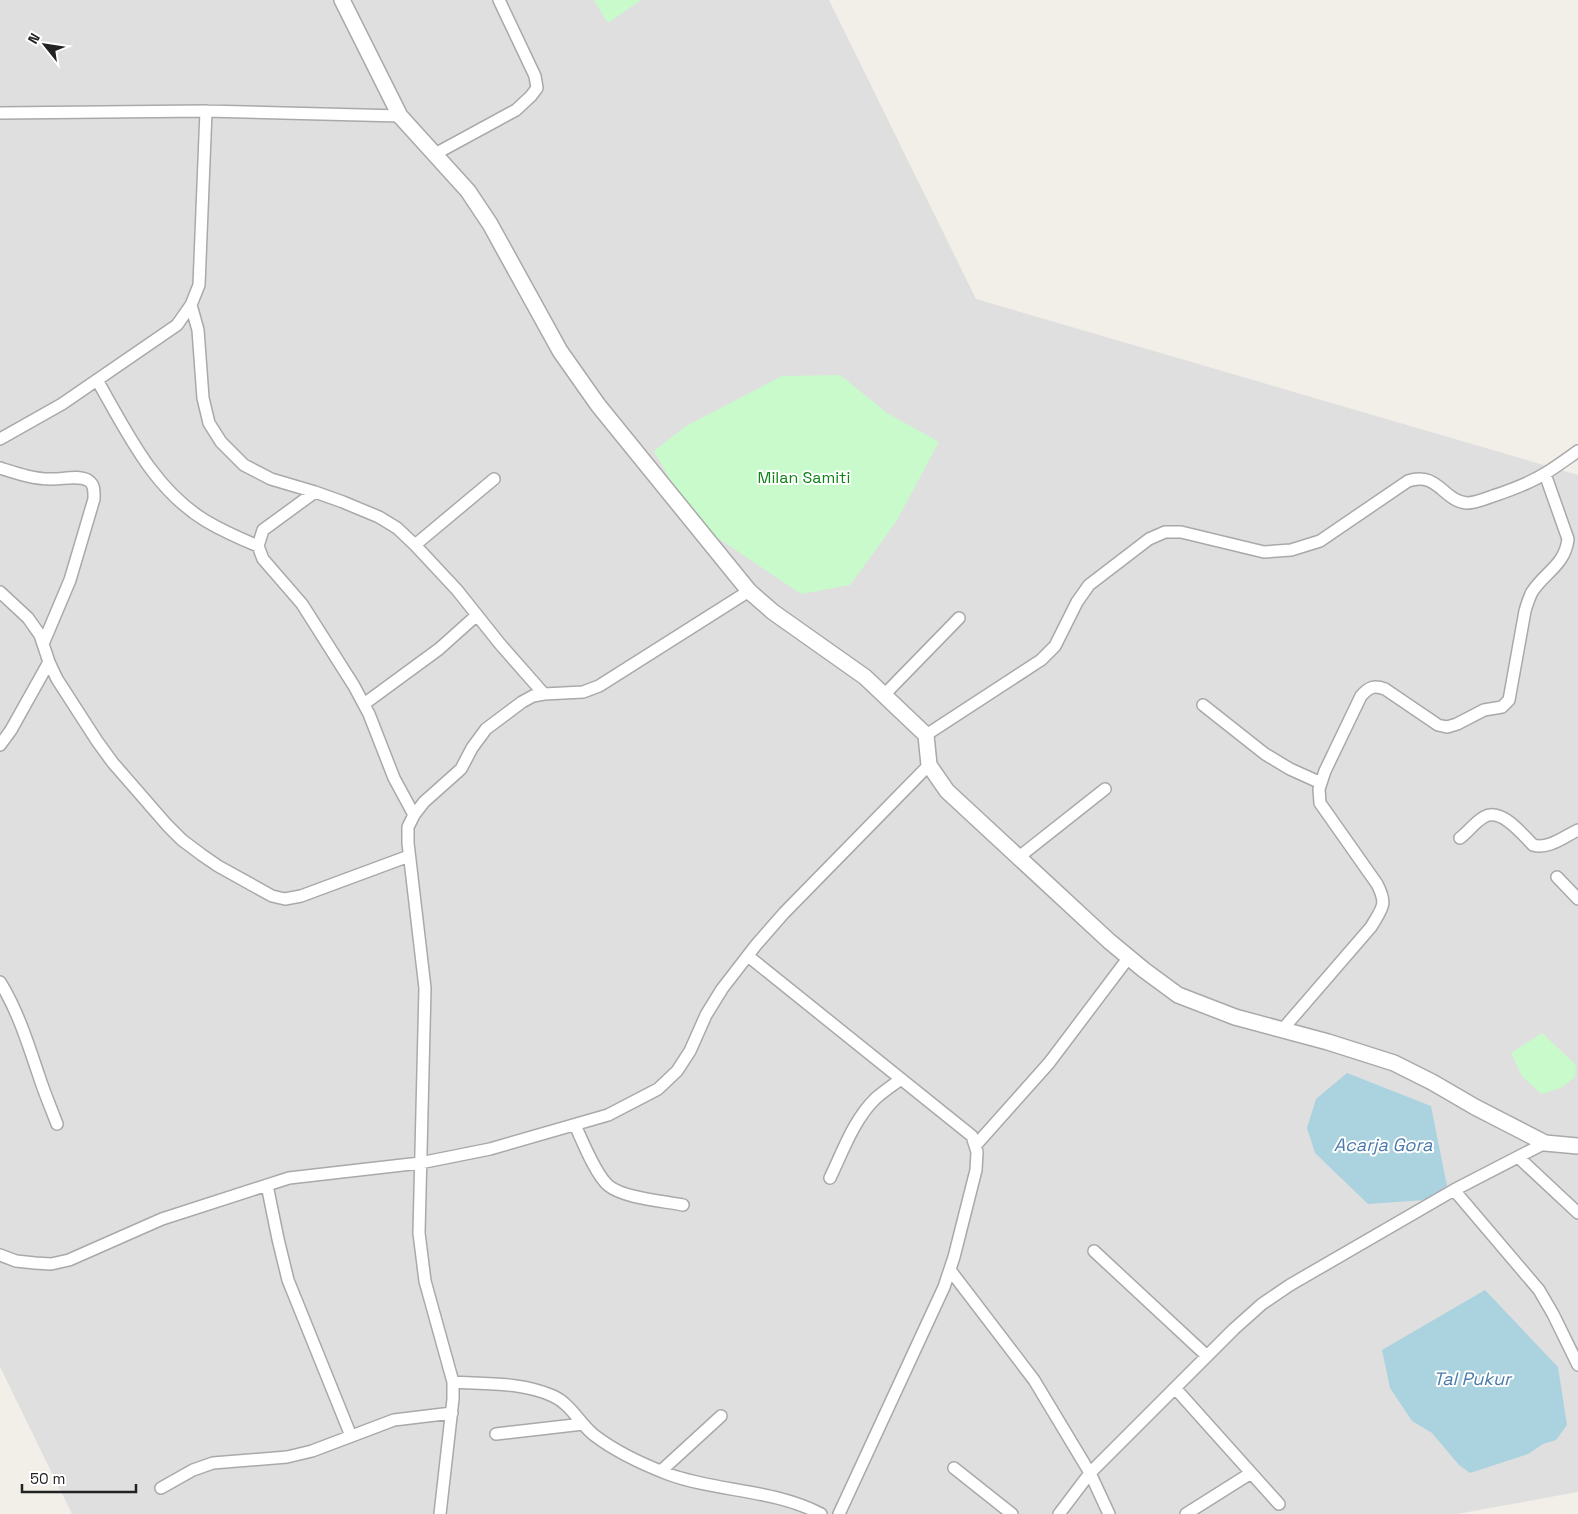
<svg xmlns="http://www.w3.org/2000/svg" width="1578" height="1514" font-family="'Space Grotesk',sans-serif">
  <style>
    .residential { fill: #e0dfdf }
    .park { fill: #c8facc }
    .water { fill: #aad3df }
    .lines { fill: none; stroke-linecap: round; stroke-linejoin: round }
    .minor-casing { stroke: #a9a9a9; stroke-width: 14 }
    .tertiary-casing { stroke: #a9a9a9; stroke-width: 18 }
    .minor { stroke: #fff; stroke-width: 11 }
    .tertiary { stroke: #fff; stroke-width: 15 }
    .labels { text-anchor: middle; dominant-baseline: central; stroke-width: 4; stroke-linejoin: round; paint-order: stroke }
    .park-label { font-size: 16px; fill: #0c8416; stroke: #fff }
    .water-label { font-size: 18px; font-style: italic; fill: #4a7aab; stroke: #fff }
  </style>
  <rect width="100%" height="100%" fill="#f2efe9"/>
  <path class="residential" d="M0,0H829L976,299L1578,475V1492L1457,1514H72L0,1367Z"/>
  <path class="park" d="M594,0H641L608,23Z
    M840,375L887,413L939,442L896,522L850,585L801,594L694,522L654,451L686,426L782,376Z
    M1542,1033L1576,1065L1575,1077L1561,1088L1541,1094L1522,1076L1511,1053Z"/>
  <path class="water" d="M1347,1073L1431,1106L1447,1186L1425,1200L1368,1204L1315,1153L1307,1128L1316,1099Z
    M1485,1290L1558,1367L1567,1425L1556,1440L1543,1444L1528,1454L1470,1473L1459,1465L1432,1433L1412,1421L1390,1388L1382,1350Z"/>
  <g class="lines">
    <g class="minor-casing">
      <path id="minor" d="M0,113L206,111L400,116
        M435,154L516,110L531,96L537,88L535,76L499,0
        M191,305L198,330L203,398L209,423L221,442L244,465L271,479L315,492L343,502L379,517L397,528L415,545L457,590L500,644L544,694
        M97,380C127,432 153,489 206,521C223,531 241,539 258,546
        M0,439L62,404L177,325L191,305L199,285L206,111
        M0,468C16,473 33,479 50,479C61,480 79,474 89,481C95,485 94,493 94,499L70,580L43,644
        M315,492L263,530L258,546L263,559L302,604L354,686L369,714L394,778L414,815
        M415,545L494,479
        M0,592L28,618L40,635L49,662L57,679L97,741L113,763L167,825L182,840L202,855L218,866L272,896L285,899L301,896L409,856
        M884,695L959,618
        M364,704L439,649L477,615
        M1203,705L1265,754L1290,769L1321,783
        M926,735L1041,660L1055,646L1077,602L1089,585L1149,539L1165,532H1181L1264,552L1291,550L1320,541L1408,481C1438,471 1443,501 1467,503C1475,503 1485,499 1493,496C1511,490 1530,483 1546,473C1557,466 1568,458 1578,451
        M0,745L11,730L49,662
        M1460,838C1468,832 1475,822 1484,817C1501,807 1522,834 1533,845C1548,850 1565,836 1578,830
        M1019,857L1105,789
        M1557,877L1578,899
        M748,956L972,1136L977,1152L976,1170L954,1257L944,1287L839,1514
        M0,982C18,1011 28,1044 39,1076C44,1092 51,1108 57,1124
        M1282,1030L1371,927C1382,908 1388,905 1377,884L1320,803L1319,789L1325,771L1361,696C1369,687 1374,685 1385,689L1438,725L1447,727L1457,724L1484,710L1502,707L1509,700L1525,611C1527,604 1529,598 1532,592C1545,572 1565,565 1568,539L1545,474
        M575,1125C582,1140 596,1176 609,1186C624,1198 663,1201 683,1205
        M975,1146L1049,1063L1129,957
        M1518,1157L1578,1213
        M830,1178C843,1151 854,1119 876,1098C884,1091 893,1085 901,1079
        M267,1185L278,1239L288,1280L351,1436
        M1454,1190L1539,1290L1553,1314L1578,1365
        M1094,1251L1207,1356
        M0,1255L16,1261L35,1263L51,1264L69,1260L162,1219L289,1178L420,1163L490,1149L608,1115L658,1089L677,1071L690,1051L706,1015L722,989L756,945L784,913L929,765
        M950,1270L1034,1380L1090,1473L1109,1514
        M453,1382C486,1384 522,1382 553,1396C571,1404 580,1424 594,1435C616,1452 642,1464 668,1474C717,1492 774,1489 821,1514
        M1175,1388L1279,1504
        M496,1434L583,1424
        M954,1468L1012,1514
        M661,1471L721,1416
        M161,1488L193,1470L213,1463L287,1457L312,1451L394,1420L452,1413
        M440,1514L453,1399V1382L425,1281L419,1233L425,988L408,843V827L414,815L424,802L461,769L472,748L486,729L522,702L533,696L544,694L583,692L599,686L749,591
        M1059,1514L1090,1473L1234,1329L1262,1304L1290,1285L1454,1190L1545,1143
        M1186,1514L1251,1473"/>
    </g>
    <g class="tertiary-casing">
      <path id="tertiary" d="M342,0L400,116L468,191L490,224L560,351L598,405L749,591L773,612L865,677L926,735L929,765L947,791L1109,941L1144,970L1178,995L1235,1017L1328,1042L1394,1063L1432,1082L1475,1107L1545,1143L1578,1146"/>
    </g>
    <use href="#minor" class="minor"/>
    <use href="#tertiary" class="tertiary"/>
  </g>
  <g class="labels">
    <g class="park-label">
      <text x="804" y="477">Milan Samiti</text>
    </g>
    <g class="water-label">
      <text x="1383" y="1144">Acarja Gora</text>
      <text x="1472" y="1378">Tal Pukur</text>
    </g>
  </g>
  <g transform="translate(45 45) rotate(300)" stroke="#ffffff" stroke-width="4" paint-order="stroke">
  <path d="M0-4L9 19L0 12L-9 19Z" fill="#222222"/>
  <text y="-8" font-size="14" font-weight="bold" text-anchor="middle" fill="#222222">N</text>
  </g>
  <path d="M22 1484v8h114v-8" fill="none" stroke="#222222" stroke-width="2.5"/>
  <text x="30" y="1484" font-size="15" fill="#222222" stroke="#ffffff" stroke-width="4" paint-order="stroke">50 m</text>
</svg>
